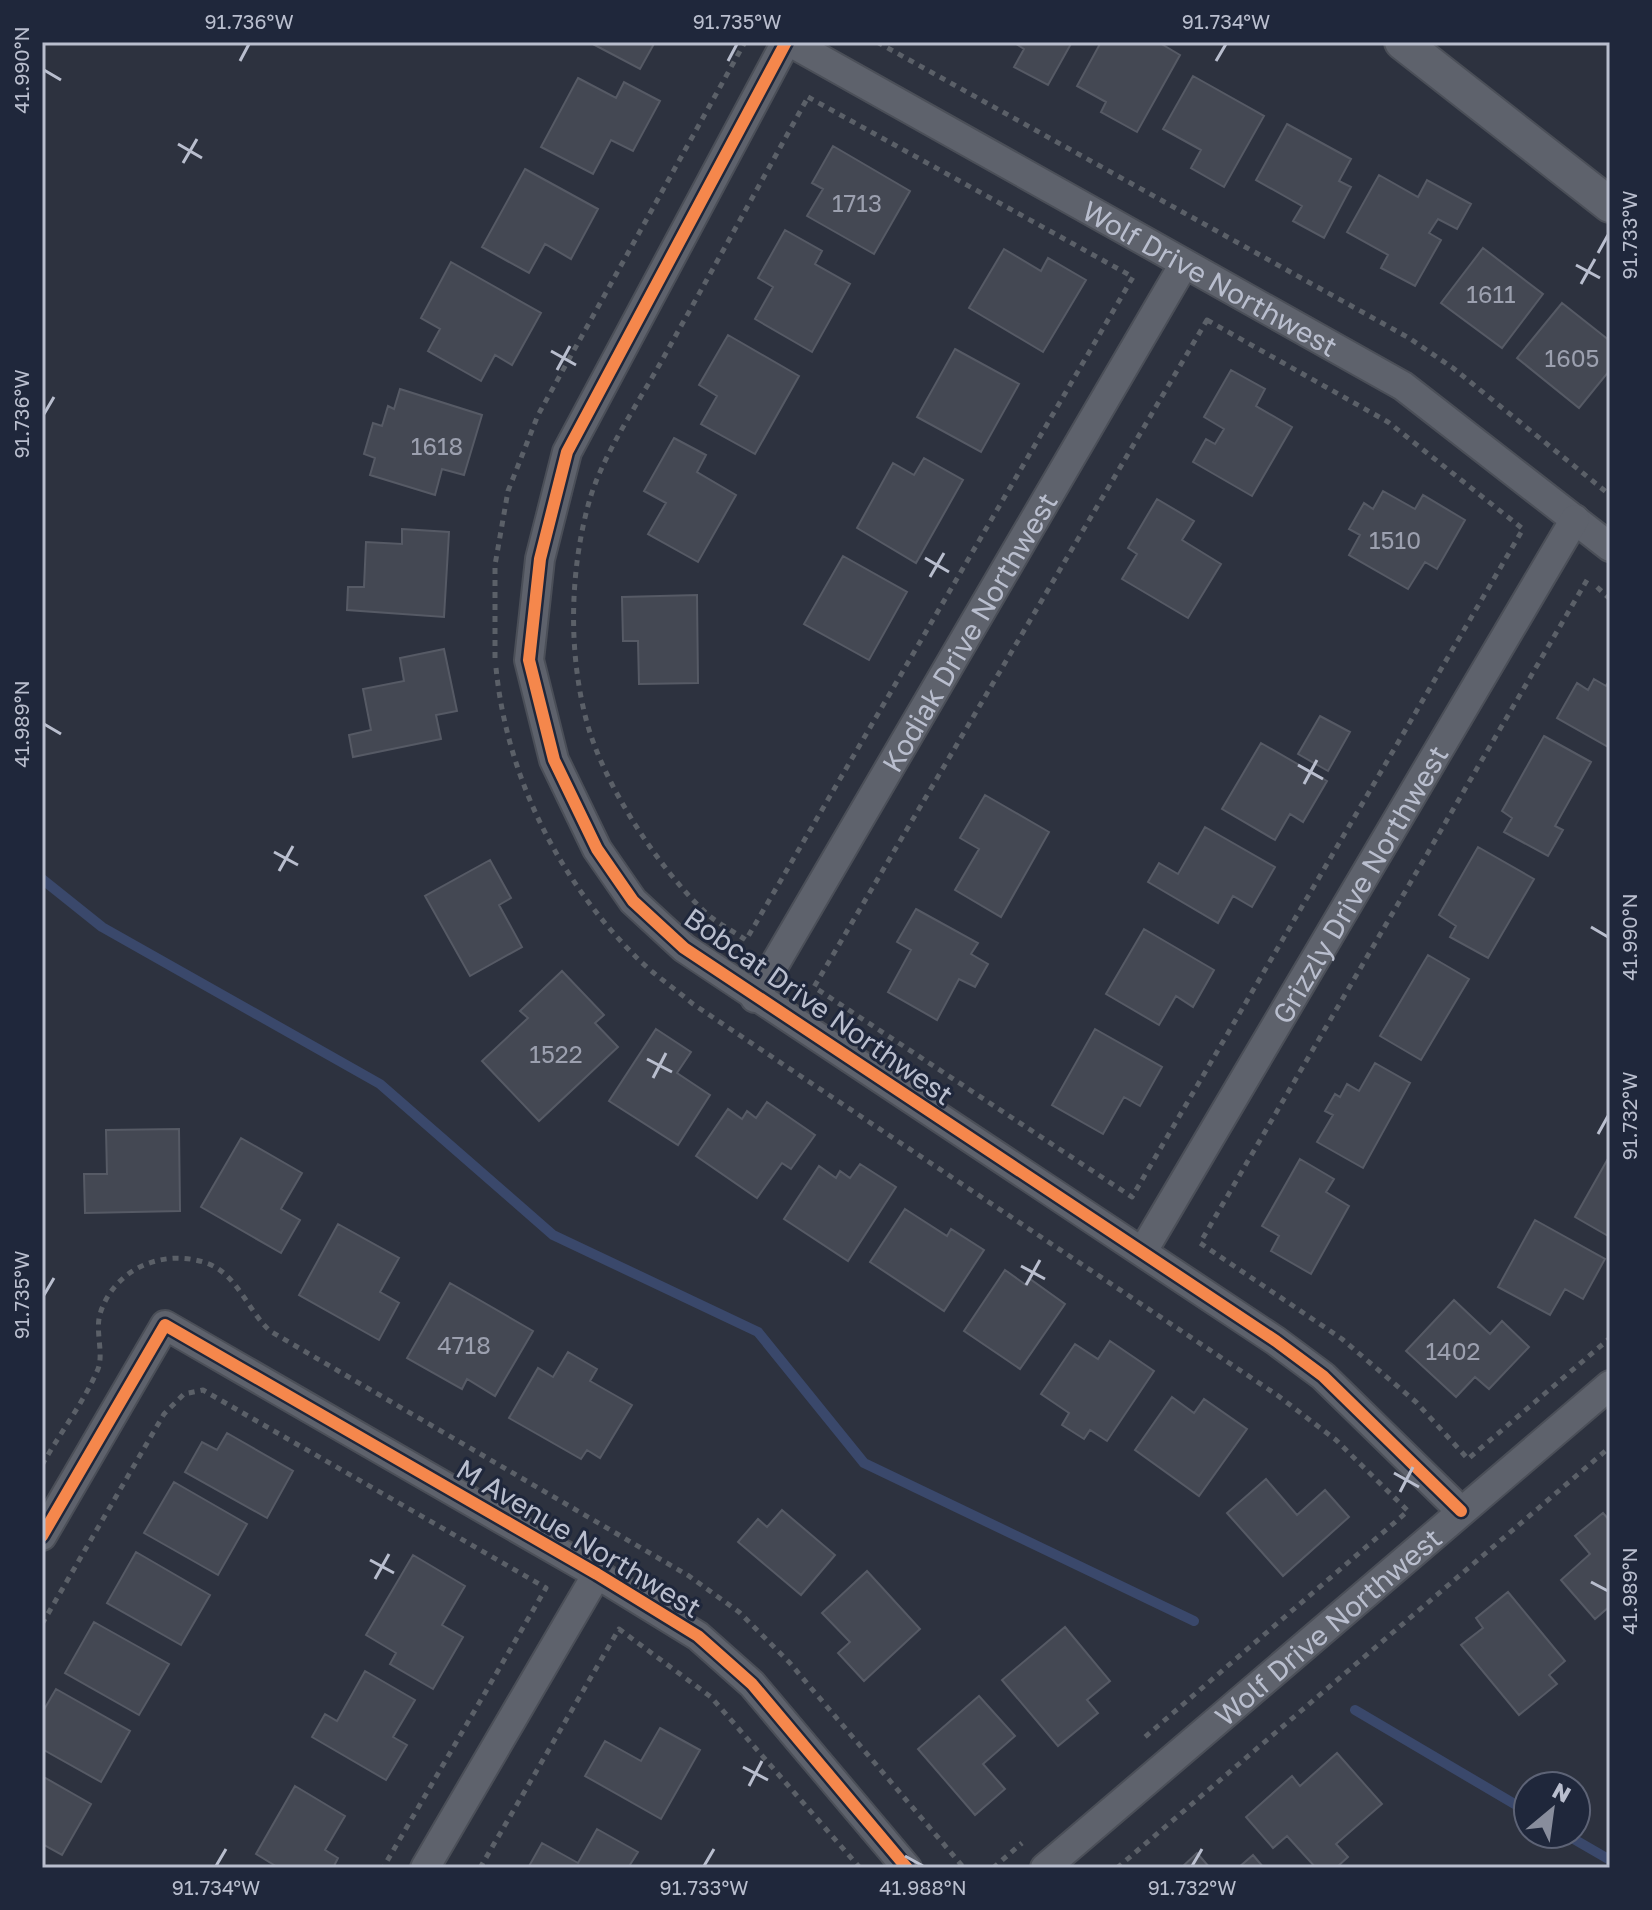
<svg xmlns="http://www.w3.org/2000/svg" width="1652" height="1910" font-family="'Golos Text',sans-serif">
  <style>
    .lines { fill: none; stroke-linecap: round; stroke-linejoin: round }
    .stream { stroke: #3a486b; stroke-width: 10 }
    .building { fill: #444853; stroke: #565a65; stroke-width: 2 }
    .minor-casing { stroke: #4b4f58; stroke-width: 32 }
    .tertiary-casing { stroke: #4b4f58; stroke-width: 38 }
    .path { stroke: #5b6068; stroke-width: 5; stroke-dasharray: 6 6; stroke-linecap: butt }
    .minor { stroke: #5e626c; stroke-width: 28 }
    .tertiary { stroke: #5e626c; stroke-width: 34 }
    .cycleway-casing { stroke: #1f273b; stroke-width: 17 }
    .cycleway { stroke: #f5874c; stroke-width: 12 }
    .ticks { fill: none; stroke: #b9bece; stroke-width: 3 }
    .labels { text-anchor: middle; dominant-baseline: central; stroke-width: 6; stroke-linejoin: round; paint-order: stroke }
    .number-label { font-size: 24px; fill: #9ca0af }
    .street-label { font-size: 28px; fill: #b9bece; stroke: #1f273b }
    .neatline { fill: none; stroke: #b9bece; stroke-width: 3 }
    .ticks-label { font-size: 20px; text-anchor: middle; fill: #b9bece }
  </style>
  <rect width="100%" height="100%" fill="#2d323f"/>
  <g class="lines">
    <path class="stream" d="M42,879L102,927L380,1084L553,1235L758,1332L864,1463L1194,1621
      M1355,1710L1528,1812
      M1565,1834L1610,1860"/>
  </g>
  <path class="building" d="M589,42H655L640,69Z
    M1013,42H1072L1048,85L1014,67L1024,49Z
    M1101,42H1158L1180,55L1137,132L1101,112L1106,102L1077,86Z
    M1193,76L1264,116L1224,187L1191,168L1201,150L1163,129Z
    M578,78L616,98L624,82L660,101L633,151L611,140L593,174L541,147Z
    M1287,124L1351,159L1339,181L1351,187L1324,238L1293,221L1302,206L1256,180Z
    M833,146L910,191L874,254L807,216L823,189L812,183Z
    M525,169L598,209L571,259L545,244L529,273L482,247Z
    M1379,175L1418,197L1427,180L1471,204L1457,229L1438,219L1429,233L1441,240L1415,286L1381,268L1388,255L1347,232Z
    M785,230L822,251L815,264L850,284L812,352L755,319L773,287L758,278Z
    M1483,248L1543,294L1502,348L1441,303Z
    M1004,249L1041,271L1048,258L1086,280L1043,352L969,308Z
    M451,262L541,313L512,365L495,355L481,381L428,351L440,329L421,318Z
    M1562,303L1610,341V370L1579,408L1517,358Z
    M728,335L799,376L755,454L701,424L717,396L699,385Z
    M955,349L1019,384L981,452L917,417Z
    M1231,370L1265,389L1256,406L1292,427L1252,496L1193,462L1206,439L1215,444L1224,429L1204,417Z
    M400,389L482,415L464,475L442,469L435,495L370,475L375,458L364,454L373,423L382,426L388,406L394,409Z
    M674,438L706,455L697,472L736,495L698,562L648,534L666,503L644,491Z
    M924,458L963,480L916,563L857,528L893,463L914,475Z
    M1383,491L1415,509L1423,495L1465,520L1437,569L1425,562L1408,589L1349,555L1360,535L1349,529L1364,503L1373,509Z
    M1157,499L1194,521L1182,540L1221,564L1188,618L1122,579L1137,554L1128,548Z
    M402,529L449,532L444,617L347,610L348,587H364L366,542L402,544Z
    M843,556L907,592L869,660L804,624Z
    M697,595L698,683L639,684L638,641H623L622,597Z
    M444,649L457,711L436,715L441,739L353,757L349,735L371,730L363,689L404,681L400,658Z
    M1594,679L1606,686L1610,679V748L1557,718L1577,683L1588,690Z
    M1320,716L1350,732L1328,771L1298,754Z
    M1544,736L1591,762L1555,826L1563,830L1548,856L1504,832L1512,818L1502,811Z
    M1261,743L1327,781L1303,822L1290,814L1275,840L1222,809Z
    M985,795L1049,832L1001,917L955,890L979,849L960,838Z
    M1205,827L1275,867L1252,907L1233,896L1218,923L1148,882L1159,863L1178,874Z
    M1478,847L1534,879L1488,958L1450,937L1456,926L1439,915Z
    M490,860L511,898L499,905L522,947L470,976L425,896Z
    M916,909L978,943L971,954L988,964L975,987L959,979L937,1020L888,992L911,950L897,942Z
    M1144,929L1214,970L1193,1007L1176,996L1159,1025L1106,994Z
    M1428,955L1469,979L1421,1060L1380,1036Z
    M562,971L604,1015L595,1023L618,1047L539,1121L482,1061L528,1018L520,1011Z
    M656,1029L691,1052L677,1073L710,1095L678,1145L609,1101Z
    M1095,1029L1162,1067L1140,1106L1124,1097L1103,1134L1052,1105Z
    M1375,1063L1410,1083L1363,1168L1317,1142L1333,1115L1325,1111L1335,1094L1340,1097L1347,1084L1359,1091Z
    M767,1102L815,1135L791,1169L782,1163L757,1198L696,1156L728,1109L742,1119L747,1111L756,1118Z
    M179,1129L180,1211L85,1213L84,1174H107L106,1130Z
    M241,1138L302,1173L281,1209L300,1220L281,1253L201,1207Z
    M1610,1155V1237L1575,1217Z
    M1300,1159L1334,1179L1326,1192L1349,1206L1311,1274L1271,1251L1279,1236L1262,1226Z
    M860,1164L896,1187L848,1261L784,1219L819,1166L836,1178L840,1171L850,1178Z
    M905,1209L947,1236L951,1229L984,1250L944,1311L870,1262Z
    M1535,1220L1605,1259L1583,1299L1565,1289L1550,1315L1498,1287Z
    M338,1224L399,1258L380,1292L399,1303L379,1340L299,1295Z
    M1005,1270L1026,1285L1030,1279L1065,1304L1020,1369L964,1331Z
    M450,1283L533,1331L495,1396L467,1379L462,1389L407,1358Z
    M1454,1300L1490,1334L1502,1321L1529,1347L1489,1389L1475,1377L1456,1397L1406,1351Z
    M1110,1341L1154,1371L1107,1441L1090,1430L1084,1439L1062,1425L1069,1413L1041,1394L1075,1344L1098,1359Z
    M568,1352L597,1369L590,1381L632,1405L600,1458L587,1450L581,1459L509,1418L538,1368L553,1377Z
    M1172,1397L1194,1413L1204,1399L1247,1429L1199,1496L1135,1450Z
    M227,1433L293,1471L267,1518L185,1472L202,1442L217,1450Z
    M1266,1479L1297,1515L1325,1490L1349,1517L1283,1576L1227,1513Z
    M174,1482L247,1524L218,1575L144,1533Z
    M782,1510L835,1555L801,1595L738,1542L758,1519L767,1527Z
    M1603,1513L1610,1521V1606L1595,1619L1561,1580L1590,1554L1575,1536Z
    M136,1552L210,1595L181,1645L107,1603Z
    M413,1555L465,1586L442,1625L463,1637L433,1689L390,1664L396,1653L366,1635Z
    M867,1571L920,1629L864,1681L838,1653L850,1642L822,1613Z
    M1508,1592L1565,1661L1549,1675L1557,1684L1519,1715L1461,1645L1483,1628L1476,1618Z
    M94,1622L169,1664L139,1715L65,1673Z
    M1065,1627L1110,1681L1087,1700L1098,1713L1058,1746L1002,1680Z
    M365,1671L415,1700L393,1737L407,1745L386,1780L312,1737L325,1714L337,1721Z
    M56,1689L130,1731L101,1782L42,1749V1713Z
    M979,1696L1015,1736L983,1764L1005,1789L975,1815L918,1749Z
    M660,1728L700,1750L661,1819L585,1776L605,1741L641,1761Z
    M1337,1753L1382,1804L1336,1844L1348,1857L1336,1868H1316L1287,1836L1273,1848L1246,1817L1292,1776L1300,1786Z
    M42,1776L91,1804L62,1855L42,1844Z
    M295,1786L345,1816L325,1850L338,1858L333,1868H279L256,1854Z
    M597,1829L638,1852L628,1868H528L542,1843L578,1863Z
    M1197,1853L1210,1868H1181Z
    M1253,1855L1264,1868H1238Z"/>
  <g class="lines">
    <g class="minor-casing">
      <g id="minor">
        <path d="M786,42L567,452L540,559L529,660L554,760L597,849L633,901L684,948L1276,1341L1323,1376L1461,1511"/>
        <path id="s1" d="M790,42L1403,386L1610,547"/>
        <path id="s2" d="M755,998L1184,264"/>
        <path id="s3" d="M1143,1251L1575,519"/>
        <path d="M42,1536L165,1325L597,1574L698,1636L752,1684L907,1868"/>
        <path d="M425,1868L597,1574"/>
        <path id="s4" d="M1045,1868L1610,1385"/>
      </g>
    </g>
    <g class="tertiary-casing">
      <path id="tertiary" d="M1402,42L1610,205"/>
    </g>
    <path class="path" d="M877,42L1409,338L1453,368L1610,495
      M808,97L1133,277L746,940C733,931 717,923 706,913C658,868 602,782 586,719C568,650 570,570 589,502C602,456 637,405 661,362C710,274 759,186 808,97Z
      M1207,320L1388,422L1523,529L1132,1197L814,987Z
      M1587,580L1200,1243L1342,1339L1416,1402L1468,1459L1610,1338
      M1597,587L1610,599
      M495,658V565L508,491L538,415L745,42
      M496,668C507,777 558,879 636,957C653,974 674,988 693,1004L1277,1395L1336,1440L1408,1511L1145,1737
      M42,1465C60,1433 84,1402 98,1369C104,1354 95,1331 100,1314C114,1268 165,1247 209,1264C238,1276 248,1311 270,1331L689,1576L739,1612L789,1662L964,1868
      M42,1624L164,1414L184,1394L203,1390L546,1588L383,1868
      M480,1868L619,1629L711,1697L860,1868
      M993,1868L1022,1843
      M1117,1868L1610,1447"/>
    <use href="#minor" class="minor"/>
    <use href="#tertiary" class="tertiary"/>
    <g class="cycleway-casing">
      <path id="cycleway" d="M786,42L567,452L540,559L529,660L554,760L597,849L633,901L684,948L1276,1341L1323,1376L1461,1511
        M42,1536L165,1325L597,1574L698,1636L752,1684L907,1868"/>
    </g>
    <use href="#cycleway" class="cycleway"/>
  </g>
  <path class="ticks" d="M240,61L249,44M728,61L737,44M1216,61L1226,44M44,70L61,80M178,144L202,158M183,163L197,139M1598,253L1608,235M1576,265L1600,278M1581,284L1595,259M551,351L576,365M557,370L570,346M44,414L54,397M925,558L949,572M930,577L944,553M44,724L61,734M1298,765L1323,779M1304,784L1317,760M274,852L298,865M279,871L293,846M1591,927L1608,937M647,1059L672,1072M653,1078L666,1053M1598,1134L1608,1116M1021,1266L1045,1279M1026,1285L1040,1260M44,1295L54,1278M1394,1473L1419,1487M1400,1492L1413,1467M370,1560L394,1573M375,1579L389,1554M1591,1582L1608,1591M743,1767L768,1780M749,1786L762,1761M905,1856L923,1866M216,1866L226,1849M704,1866L714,1849M1192,1866L1202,1849"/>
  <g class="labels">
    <g class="number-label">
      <text x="857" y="202">1713</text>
      <text x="1491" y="293">1611</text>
      <text x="1572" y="357">1605</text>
      <text x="437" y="445">1618</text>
      <text x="1395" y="539">1510</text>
      <text x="556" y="1053">1522</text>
      <text x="464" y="1344">4718</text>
      <text x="1453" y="1350">1402</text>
    </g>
    <g class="street-label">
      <text stroke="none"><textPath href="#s1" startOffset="482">Wolf Drive Northwest</textPath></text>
      <text stroke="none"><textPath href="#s2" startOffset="424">Kodiak Drive Northwest</textPath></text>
      <text stroke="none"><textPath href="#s3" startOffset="426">Grizzly Drive Northwest</textPath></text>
      <text transform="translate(819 1006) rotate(35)">Bobcat Drive Northwest</text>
      <text transform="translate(579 1538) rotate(31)">M Avenue Northwest</text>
      <text stroke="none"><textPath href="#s4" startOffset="372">Wolf Drive Northwest</textPath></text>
    </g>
  </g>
  <rect width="1652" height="1910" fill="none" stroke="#1f273b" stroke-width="88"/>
  <g transform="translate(1552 1810) rotate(29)"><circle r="38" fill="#1f273b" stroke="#5d6376" stroke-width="2"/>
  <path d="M0-6L14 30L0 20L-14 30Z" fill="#888d9c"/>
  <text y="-12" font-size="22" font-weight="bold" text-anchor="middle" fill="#b9bece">N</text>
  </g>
  <rect x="44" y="44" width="1564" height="1822" class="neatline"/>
  <g class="ticks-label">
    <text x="249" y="29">91.736°W</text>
    <text x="737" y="29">91.735°W</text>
    <text x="1226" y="29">91.734°W</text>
    <text transform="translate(22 70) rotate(-90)" y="7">41.990°N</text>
    <text transform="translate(1630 235) rotate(-90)" y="7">91.733°W</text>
    <text transform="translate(22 414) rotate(-90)" y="7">91.736°W</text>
    <text transform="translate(22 724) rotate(-90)" y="7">41.989°N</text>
    <text transform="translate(1630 937) rotate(-90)" y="7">41.990°N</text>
    <text transform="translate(1630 1116) rotate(-90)" y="7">91.732°W</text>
    <text transform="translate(22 1295) rotate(-90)" y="7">91.735°W</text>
    <text transform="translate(1630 1591) rotate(-90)" y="7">41.989°N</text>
    <text x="216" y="1895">91.734°W</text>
    <text x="704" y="1895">91.733°W</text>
    <text x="923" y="1895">41.988°N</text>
    <text x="1192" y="1895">91.732°W</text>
  </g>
</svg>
